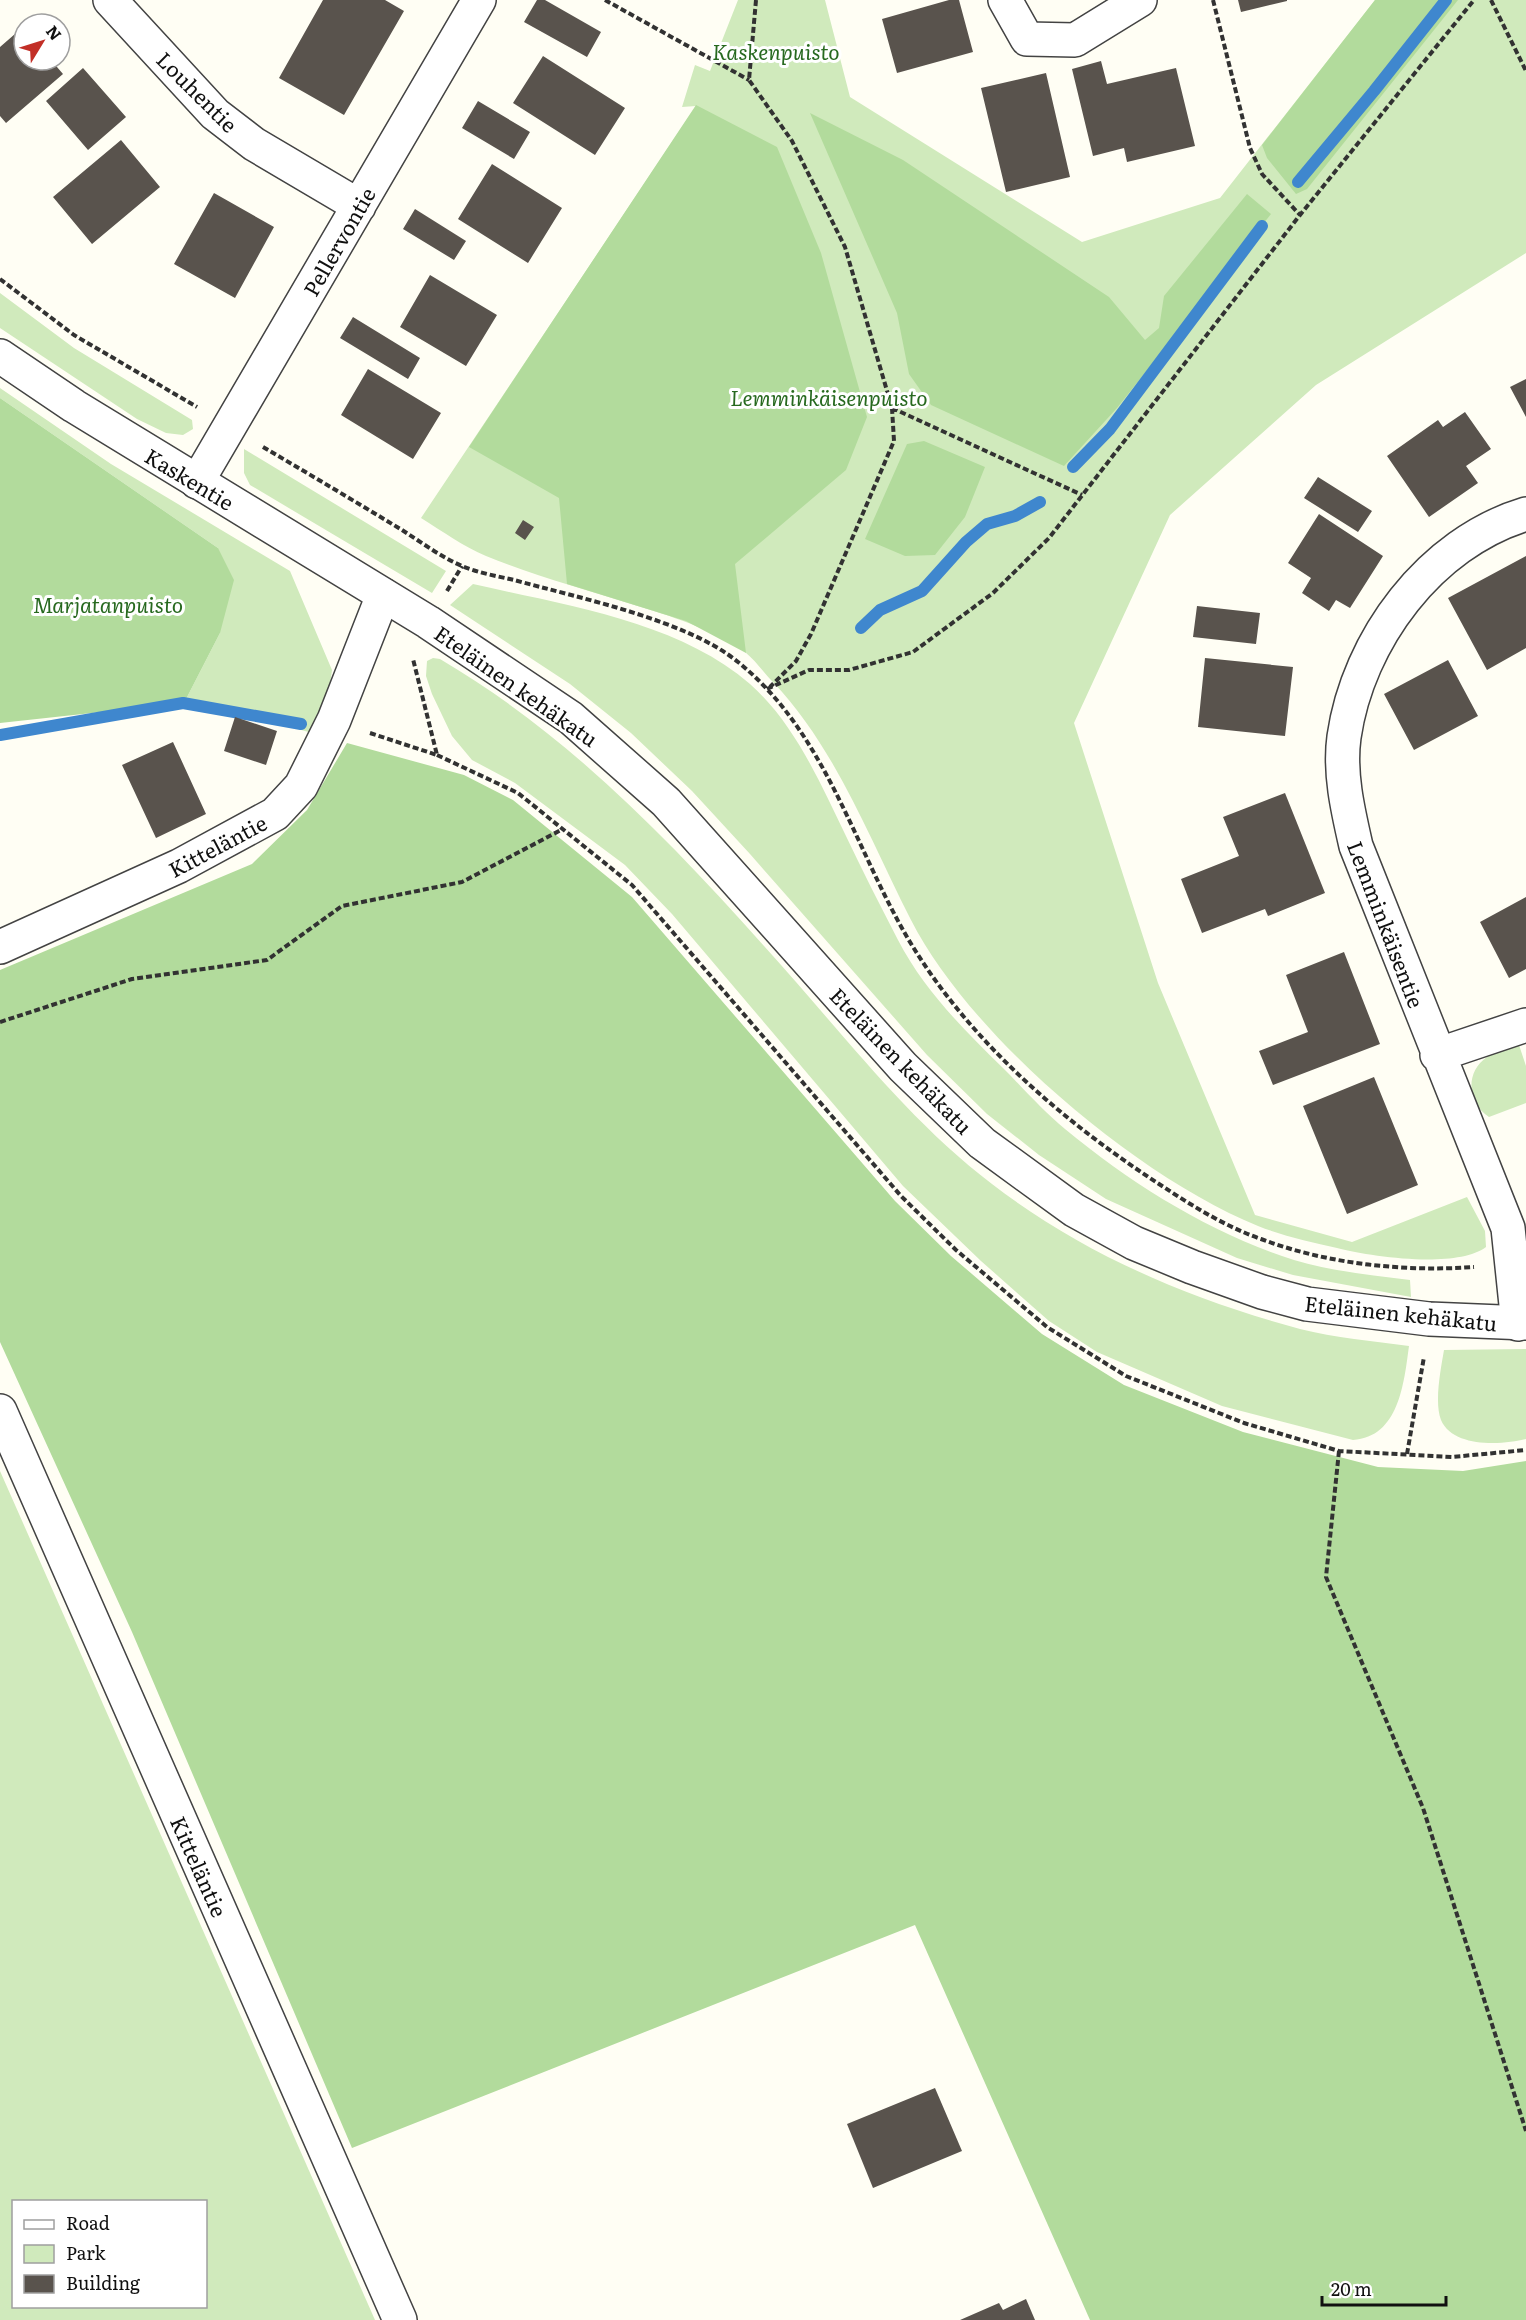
<svg xmlns="http://www.w3.org/2000/svg" width="1526" height="2320" font-family="Literata,serif">
  <style>
    .green { fill: #d0eabc; fill-rule: evenodd }
    .forest { fill: #b2db9c }
    .lines { fill: none; stroke-linecap: round; stroke-linejoin: round }
    .stream { stroke: #3f87ce; stroke-width: 12 }
    .building { fill: #59534d }
    .minor-casing { stroke: #434343; stroke-width: 36 }
    .tertiary-casing { stroke: #434343; stroke-width: 36 }
    .path { stroke: #323232; stroke-width: 4; stroke-dasharray: 6 3; stroke-linecap: butt }
    .minor { stroke: #fff; stroke-width: 33 }
    .tertiary { stroke: #fff; stroke-width: 33 }
    .labels { text-anchor: middle; dominant-baseline: central; stroke-width: 6; stroke-linejoin: round; paint-order: stroke }
    .park-label { font-size: 21px; font-style: italic; fill: #27691f; stroke: #fff }
    .street-label { font-size: 21px; fill: #101010; stroke: #fff }
  </style>
  <rect width="100%" height="100%" fill="#fffef4"/>
  <path class="green" d="M738,0H825L850,97L1082,242L1220,198L1375,0H1526V253L1316,385L1170,515L1074,723L1158,983L1255,1215L1352,1242L1467,1197L1485,1231L1486,1247C1457,1269 1372,1257 1337,1248C1311,1242 1283,1236 1258,1226C1137,1177 970,1036 911,920C869,838 837,750 773,682C764,673 755,660 745,652C711,628 670,616 631,604C583,589 533,575 486,556C464,547 442,531 421,518L696,106L682,107L695,65L710,71Z
    M0,293L74,348L192,420L193,429L183,435L166,433L137,419L0,328Z
    M0,388L111,464L290,571L332,670L328,700L316,734L202,703H184L220,633L218,548L0,398Z
    M244,449L446,571L432,593L250,485L244,473Z
    M473,584C564,605 678,621 750,684C794,723 820,782 845,834C862,870 880,905 898,940C924,990 963,1029 1003,1068C1023,1088 1043,1111 1065,1129C1133,1185 1210,1233 1294,1260C1331,1271 1371,1275 1410,1280L1411,1297L1293,1275L1237,1258L1106,1199L1039,1155L987,1114L927,1055L750,854L692,791L631,733L570,684L450,605Z
    M433,658L440,659C581,742 689,861 796,982C858,1053 917,1127 992,1184C1083,1254 1189,1299 1300,1329C1335,1338 1373,1341 1409,1346C1404,1383 1399,1437 1353,1440L1222,1406L1097,1352L1049,1321L981,1261L903,1186L672,914L625,865L515,783L472,760L452,736L432,694L426,676L427,661Z
    M1519,1045L1526,1066V1103L1489,1117C1468,1103 1464,1073 1487,1057C1496,1051 1508,1048 1519,1045Z
    M1526,1349V1439C1502,1445 1453,1448 1441,1420C1434,1402 1441,1368 1444,1350Z
    M0,1471L23,1523L375,2320H0ZM14,2202H206V2306H14Z"/>
  <path class="forest" d="M1375,0H1458L1307,189L1296,194L1267,158L1262,145Z
    M696,105L777,147L821,253L867,417L846,470L735,564L746,653L686,621L567,584L559,498L469,447Z
    M810,113L903,160L1109,297L1145,340L1159,328L1164,296L1247,194L1271,214L1117,408L1064,466L931,405L909,374L897,313Z
    M0,398L218,548L234,580L220,633L184,703L0,723Z
    M924,441L985,467L965,517L935,555L905,556L865,539L907,444Z
    M347,743L464,775L513,800L632,897L895,1201L951,1256L1042,1334L1124,1385L1243,1432L1378,1467L1463,1471L1526,1461V2320H1090L915,1925L352,2148L132,1632L0,1342V970L252,864L307,810Z"/>
  <g class="lines">
    <path class="stream" d="M1298,182L1374,91L1446,0
      M1073,467L1110,429L1262,226
      M861,628L880,610L922,591L966,542L987,524L1015,516L1040,502
      M0,735L183,703L301,724"/>
  </g>
  <path class="building" d="M323,0H385L404,11L344,115L279,78Z
    M537,0H545L601,32L587,57L524,22Z
    M949,0H959L973,52L897,73L882,19Z
    M1238,0H1287V1L1241,12Z
    M23,27L24,60H51L63,74L6,123L0,116V47Z
    M543,56L625,108L595,155L513,103Z
    M1101,61L1107,84L1176,68L1195,146L1127,162L1124,148L1093,156L1072,69Z
    M83,68L126,117L88,150L46,101Z
    M1046,73L1070,177L1006,192L981,88Z
    M478,101L530,132L514,159L462,128Z
    M121,140L160,187L92,244L53,197Z
    M492,164L562,208L528,263L458,219Z
    M214,193L274,227L235,298L174,264Z
    M415,209L466,241L454,260L403,229Z
    M430,275L497,315L466,366L400,327Z
    M353,317L420,358L408,379L340,338Z
    M368,369L441,413L413,459L341,415Z
    M1526,379V417L1510,387Z
    M1465,412L1491,449L1466,466L1478,483L1429,517L1387,456L1438,420L1443,427Z
    M1318,477L1372,511L1358,532L1304,498Z
    M1319,514L1383,556L1350,608L1336,600L1329,611L1302,593L1311,578L1288,563Z
    M523,520L534,527L525,540L515,533Z
    M1526,556V648L1487,670L1448,598Z
    M1197,606L1260,613L1256,644L1193,637Z
    M1205,658L1293,667L1285,736L1198,727Z
    M1448,660L1478,716L1414,750L1384,694Z
    M235,717L277,731L266,765L224,751Z
    M173,742L206,814L156,838L122,765Z
    M1285,793L1325,893L1268,916L1265,909L1202,933L1181,879L1239,856L1223,817Z
    M1526,897V969L1509,978L1480,922Z
    M1344,952L1380,1044L1273,1085L1259,1051L1308,1032L1286,975Z
    M1374,1077L1418,1185L1347,1214L1303,1106Z
    M935,2088L962,2151L873,2188L847,2124Z
    M1026,2299L1035,2320H960L999,2303L1003,2310Z"/>
  <g class="lines">
    <g class="minor-casing">
      <path id="minor" d="M110,0L215,114L254,144L359,206
        M1005,0L1027,39L1075,40L1140,0
        M197,482L479,0
        M0,947L179,866L275,814L301,786L334,720L383,595
        M1437,1055L1526,1025
        M1518,1324L1508,1228L1356,846C1348,811 1339,773 1344,737C1358,640 1430,543 1526,514
        M0,1411L400,2320"/>
    </g>
    <g class="tertiary-casing">
      <path id="tertiary" d="M0,356L74,406L428,622L571,718L666,802L903,1067L982,1143L1074,1210L1134,1243L1192,1267L1262,1292L1307,1304L1429,1319L1526,1323"/>
    </g>
    <path class="path" d="M605,0L749,80
      M756,0L749,80L792,141L845,247L892,408L894,441L811,634L796,661L770,687
      M1213,0L1250,148L1262,174L1300,215
      M1491,0L1526,71
      M0,279L74,335L197,407
      M892,408L1082,495
      M263,447C309,474 356,502 402,530C421,542 441,557 462,566C478,573 497,576 514,580C579,598 687,620 738,662C825,732 853,844 907,937C967,1039 1061,1120 1159,1184C1191,1205 1224,1226 1261,1239C1327,1264 1404,1272 1474,1267
      M447,591L462,566
      M767,689L809,670H849L913,652L993,593L1049,538L1300,215L1474,0
      M370,733L437,755L413,659
      M437,755L518,793L632,885L901,1196L956,1250L1047,1327L1126,1376L1244,1423L1339,1451L1452,1457L1526,1450
      M0,1022L132,979L267,960L342,906L462,882L561,830
      M1339,1451L1326,1577L1423,1808L1526,2131
      M1407,1454L1424,1357"/>
    <use href="#minor" class="minor"/>
    <use href="#tertiary" class="tertiary"/>
  </g>
  <g class="labels">
    <g class="park-label">
      <text x="776" y="50">Kaskenpuisto</text>
      <text x="829" y="396">Lemminkäisenpuisto</text>
      <text x="108" y="603">Marjatanpuisto</text>
    </g>
    <g class="street-label">
      <text transform="translate(198 91) rotate(45)">Louhentie</text>
      <text transform="translate(338 241) rotate(-60)">Pellervontie</text>
      <text transform="translate(190 478) rotate(31)">Kaskentie</text>
      <text transform="translate(517 685) rotate(35)">Eteläinen kehäkatu</text>
      <text transform="translate(217 845) rotate(-28)">Kitteläntie</text>
      <text transform="translate(1387 924) rotate(69)">Lemminkäisentie</text>
      <text transform="translate(902 1060) rotate(46)">Eteläinen kehäkatu</text>
      <text transform="translate(1401 1312) rotate(6)">Eteläinen kehäkatu</text>
      <text transform="translate(200 1866) rotate(66)">Kitteläntie</text>
    </g>
  </g>
  <rect x="12" y="2200" width="195" height="108" fill="#ffffff" stroke="#9f9f9f" stroke-width="1.5"/>
  <rect x="24" y="2220" width="30" height="9" fill="#ffffff" stroke="#9f9f9f" stroke-width="1.5"/>
  <text x="66" y="2230" font-size="18" fill="#101010">Road</text>
  <rect x="24" y="2245" width="30" height="18" fill="#d0eabc" stroke="#9f9f9f" stroke-width="1.5"/>
  <text x="66" y="2260" font-size="18" fill="#101010">Park</text>
  <rect x="24" y="2275" width="30" height="18" fill="#59534d" stroke="#9f9f9f" stroke-width="1.5"/>
  <text x="66" y="2290" font-size="18" fill="#101010">Building</text>
  <g transform="translate(42 42) rotate(52)"><circle r="28" fill="#ffffff" stroke="#9f9f9f" stroke-width="1.5"/>
  <path d="M0-4.5L10 22L0 15L-10 22Z" fill="#c22f27"/>
  <text y="-9" font-size="16" font-weight="bold" text-anchor="middle" fill="#101010">N</text>
  </g>
  <path d="M1322 2296v9h124v-9" fill="none" stroke="#101010" stroke-width="3"/>
  <text x="1331" y="2296" font-size="18" fill="#101010" stroke="#ffffff" stroke-width="4.5" paint-order="stroke">20 m</text>
</svg>
